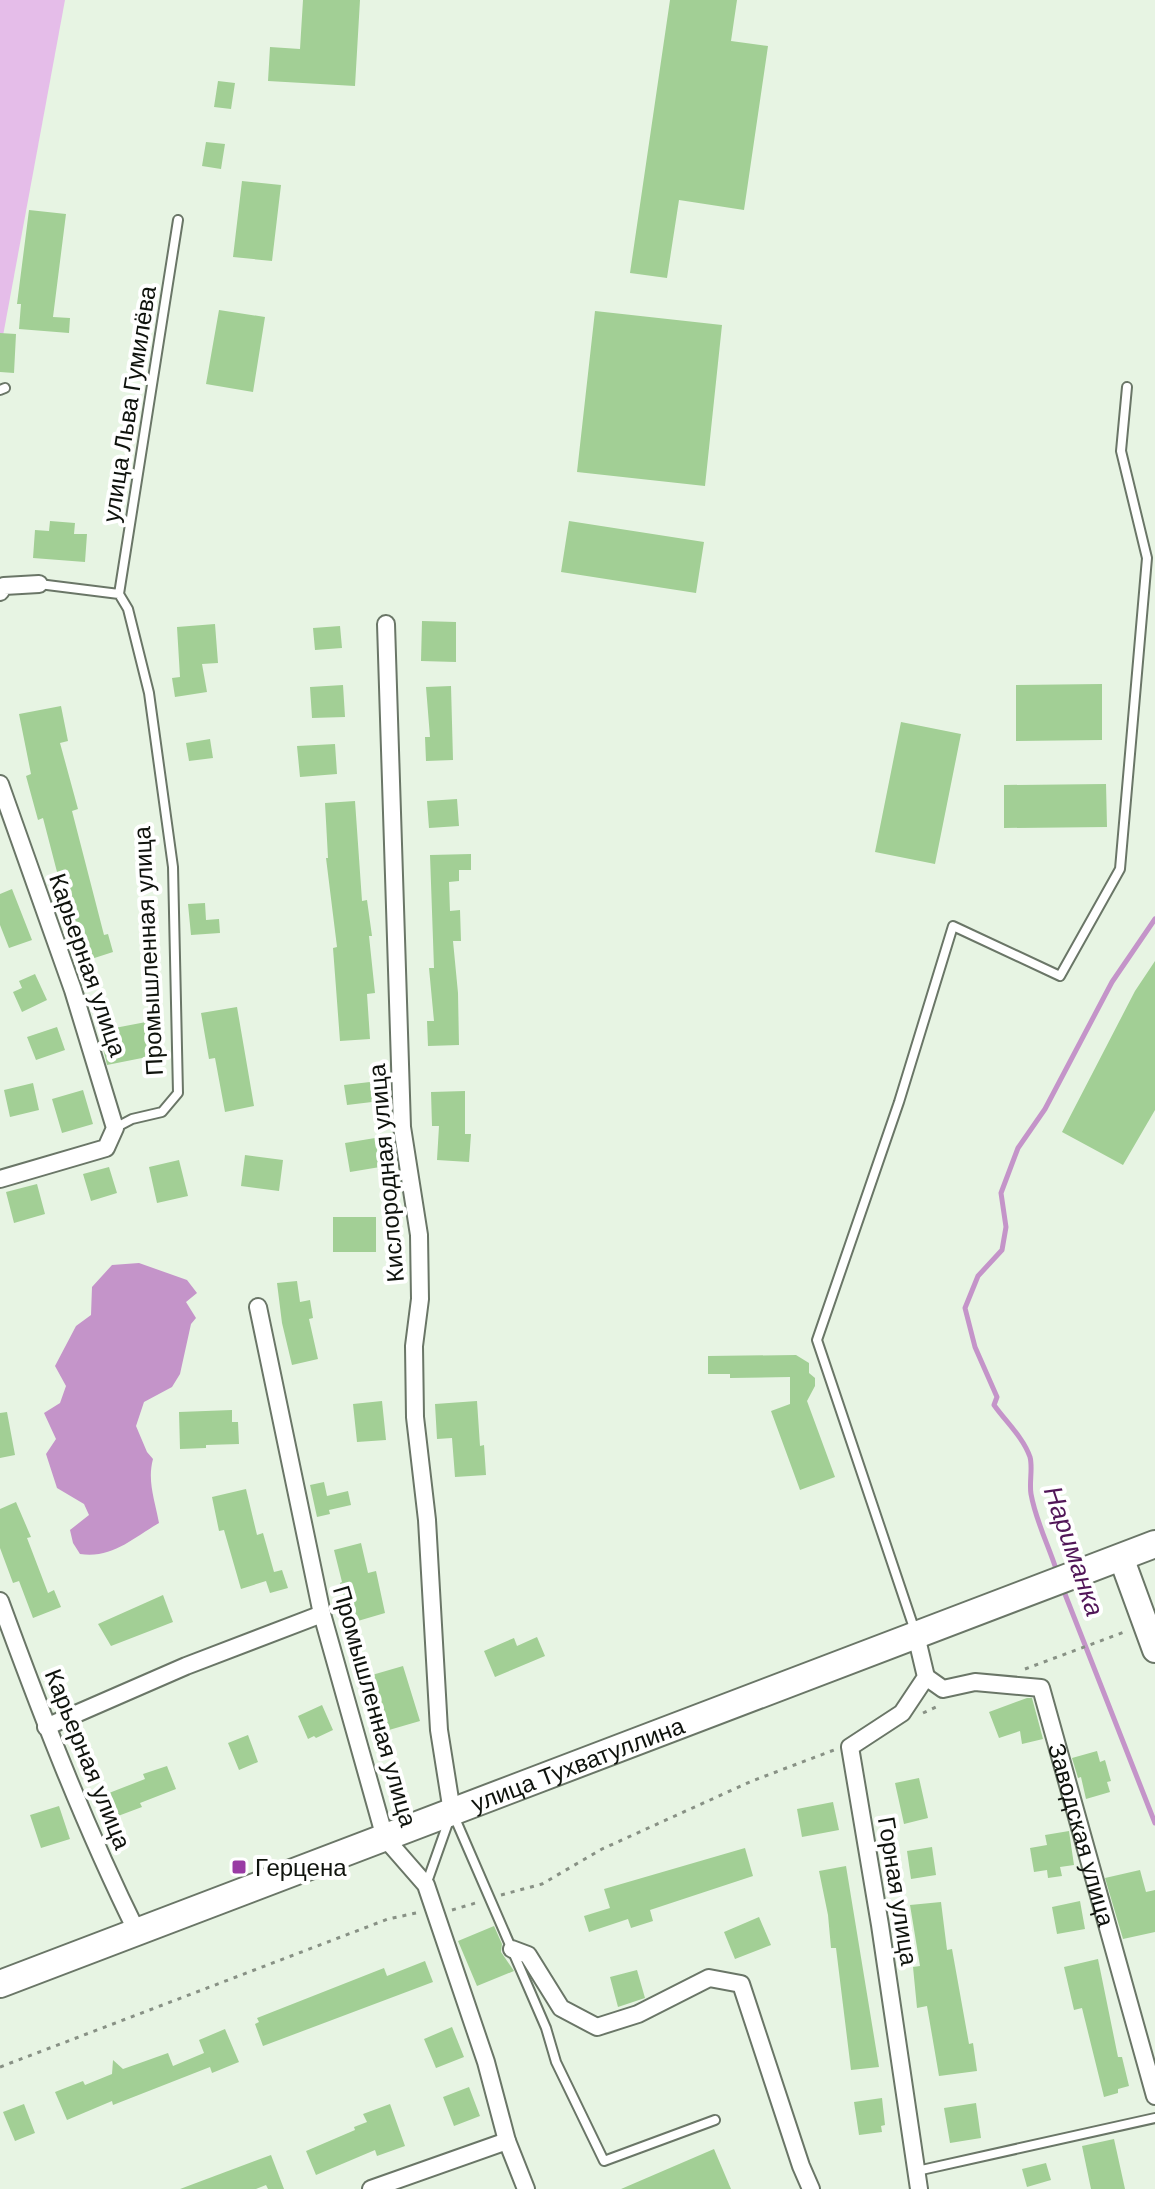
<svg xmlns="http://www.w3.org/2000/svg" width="1155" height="2189" font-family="'DM Sans',sans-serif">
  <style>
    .green { fill: #e5bde9 }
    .water { fill: #c494c9 }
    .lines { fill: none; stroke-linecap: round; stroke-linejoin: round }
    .stream { stroke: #c494c9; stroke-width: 5 }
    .building { fill: #a2cf95 }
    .lane-casing { stroke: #6a7667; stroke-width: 12 }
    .street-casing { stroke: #6a7667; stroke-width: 20 }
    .secondary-casing { stroke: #6a7667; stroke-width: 28 }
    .primary-casing { stroke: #6a7667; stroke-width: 30 }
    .path { stroke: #889185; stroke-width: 3; stroke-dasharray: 4 6; stroke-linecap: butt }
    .lane { stroke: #fff; stroke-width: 8 }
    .street { stroke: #fff; stroke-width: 16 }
    .secondary { stroke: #fff; stroke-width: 24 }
    .primary { stroke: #fff; stroke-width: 26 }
    .poi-dot { fill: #993ba4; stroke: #fff; stroke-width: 3 }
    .labels { text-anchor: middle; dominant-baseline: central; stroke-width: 8; stroke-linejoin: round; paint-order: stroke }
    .street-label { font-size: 24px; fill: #0f130d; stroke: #fff }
    .poi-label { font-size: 24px; fill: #0f130d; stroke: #fff; text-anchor: start }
    .water-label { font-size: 26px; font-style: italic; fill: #511658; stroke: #fff }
  </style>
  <rect width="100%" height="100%" fill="#e7f4e3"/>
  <path class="green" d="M0,0H65L0,352Z"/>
  <path class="water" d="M139,1263L187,1280L197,1293L186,1302L196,1318L191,1324L180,1374L172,1387L144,1402L136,1426L147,1452L153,1459C147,1481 155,1501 159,1523C133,1538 112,1559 80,1554L73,1543L70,1530L89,1515L84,1504L57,1488L46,1454L56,1439L44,1413L60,1403L66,1386L55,1366L76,1326L91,1315L92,1287L112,1265Z"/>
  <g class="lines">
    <path class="stream" d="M1057,1572C1049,1546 1036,1522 1031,1494C1029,1482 1033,1468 1030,1457C1023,1437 1006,1422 994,1405L997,1397L975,1347L965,1308L978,1276L1002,1250L1006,1227L1001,1193L1018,1148L1045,1109L1112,982L1155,919
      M1063,1589L1155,1823"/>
  </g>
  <path class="building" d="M303,0H360L355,86L268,81L270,47L300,49Z
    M670,0H737L731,41L768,46L744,210L679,200L667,278L630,273Z
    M218,81L235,83L231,109L214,107Z
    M206,142L225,144L221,169L202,166Z
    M242,181L281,185L272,261L233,257Z
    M29,210L66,214L53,317L70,318L69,333L19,329L21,304H17Z
    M219,310L265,317L253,392L206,384Z
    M595,311L722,325L705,486L577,472Z
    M0,333L16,334L14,373L0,372Z
    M50,521L75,523L74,534H87L85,562L33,558L35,530L49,531Z
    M569,521L704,542L696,593L561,572Z
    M422,621L456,622V662L421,661Z
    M215,624L218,663L202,664L207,692L175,697L172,678L180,677L177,627Z
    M340,626L342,648L315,650L313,628Z
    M1102,684V740L1016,741V685Z
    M343,685L345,717L312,718L310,687Z
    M451,686L453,760L426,761L425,737H430L426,687Z
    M61,706L68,741L60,743L78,809L72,811L104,935L108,934L113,952L82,962L72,921L67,922L61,896L63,895L43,818L38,820L26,776L31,774L19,714Z
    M901,722L961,734L935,864L875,852Z
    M210,739L213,758L189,761L186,743Z
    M335,744L337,774L300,777L297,746Z
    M1106,784L1107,827L1004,828V785Z
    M457,799L459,826L429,828L427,801Z
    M355,801L362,901L367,900L372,936H369L375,993L367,994L370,1039L340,1041L333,948L337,947L326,858H328L325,803Z
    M471,854V870H459V881L449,882L450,911L460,910L461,941H453L458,993L459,1045L428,1046L427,1021H434L429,968H434L430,855Z
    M12,889L32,940L9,948L0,925V894Z
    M205,903L206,920L219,919L220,933L191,935L188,904Z
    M1155,961V1110L1123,1165L1062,1132L1135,991Z
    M35,974L47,1000L22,1012L13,992L22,988L19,981Z
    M237,1007L254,1106L225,1112L215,1058L209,1059L201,1013Z
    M146,1022L152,1056L107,1065L99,1031Z
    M57,1027L65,1050L36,1060L27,1037Z
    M370,1082L372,1102L347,1105L344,1085Z
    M33,1083L39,1110L10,1117L4,1090Z
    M83,1090L93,1124L62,1133L52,1099Z
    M465,1091V1134H471L469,1162L437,1160L439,1126H432L431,1092Z
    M375,1138L380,1167L350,1172L345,1143Z
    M245,1155L283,1160L279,1191L241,1186Z
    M179,1160L188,1196L157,1203L149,1167Z
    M109,1167L117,1193L91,1201L83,1174Z
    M37,1184L45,1214L14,1223L6,1192Z
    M333,1217H376V1252H333Z
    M297,1281L300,1302L310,1300L313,1318L309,1319L318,1359L292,1365L282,1323L277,1283Z
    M796,1355L809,1363V1373L815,1378V1386L807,1401L835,1477L800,1490L771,1411L790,1404V1377L730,1378V1374H708V1356Z
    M382,1401L386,1440L357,1442L353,1404Z
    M477,1401L480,1446L484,1445L486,1475L455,1477L452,1438L437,1439L435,1404Z
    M232,1410V1422H238L239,1444L206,1445V1448L180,1449L179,1412Z
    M7,1412L15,1455L0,1458V1413Z
    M324,1482L327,1496L348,1491L351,1505L329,1510L330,1514L317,1517L310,1485Z
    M246,1489L257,1535L263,1533L274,1572L282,1570L288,1588L270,1593L266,1581L241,1589L224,1530L219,1531L212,1497Z
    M16,1502L31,1537L27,1538L48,1593L54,1590L61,1607L33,1618L19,1581L13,1583L0,1548V1509Z
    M361,1543L368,1573L376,1571L385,1613L351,1623L340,1583L342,1582L334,1550Z
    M163,1595L173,1622L111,1646L98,1624Z
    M537,1637L545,1656L495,1677L484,1651L514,1638L517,1646Z
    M403,1666L420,1721L389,1730L372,1675Z
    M1027,1698H1032L1043,1739L1022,1744L1020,1731L999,1738L989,1712Z
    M322,1705L333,1730L316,1738L314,1736L308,1739L298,1716Z
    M248,1735L258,1762L239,1770L228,1743Z
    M1097,1751L1100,1762L1105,1760L1111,1781L1107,1782L1110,1792L1086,1799L1081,1777L1078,1778L1072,1758Z
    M167,1766L176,1789L140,1803L142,1807L118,1816L109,1793L145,1779L143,1774Z
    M919,1778L928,1818L904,1824L895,1783Z
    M833,1802L839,1830L802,1837L797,1809Z
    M59,1806L70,1839L41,1848L30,1815Z
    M1069,1831L1074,1865L1060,1867L1062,1876L1048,1878L1047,1870L1034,1872L1030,1848L1047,1845L1045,1835Z
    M932,1847L936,1875L911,1879L907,1851Z
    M745,1848L753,1876L650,1910L653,1921L631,1928L628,1919L589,1932L584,1916L610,1908L604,1889Z
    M846,1866L879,2067L851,2070L836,1948H831L828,1915L819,1871Z
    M1140,1870L1146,1892L1155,1890V1932L1123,1939L1105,1878Z
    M1080,1901L1085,1929L1057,1934L1052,1907Z
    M941,1902L947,1950L952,1949L969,2044L973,2043L977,2071L939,2076L927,2006L917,2008L913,1967L920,1966L910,1905Z
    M759,1917L771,1945L735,1959L724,1932Z
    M494,1926L502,1944L501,1952L514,1971L477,1986L458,1941Z
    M1098,1959L1118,2057H1122L1129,2086L1118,2089V2093L1104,2097L1082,2008L1074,2010L1064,1967Z
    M425,1961L433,1982L263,2046L255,2024L259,2022L257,2018L384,1968L387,1976Z
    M637,1970L645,1998L618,2007L610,1977Z
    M452,2027L464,2057L436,2068L424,2039Z
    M225,2029L239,2062L212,2073L210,2067L113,2105L112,2101L67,2120L55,2092L83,2081L85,2085L112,2074L113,2060L123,2069L168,2053L173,2066L204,2053L199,2040Z
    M469,2087L480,2116L454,2126L443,2097Z
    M882,2098L885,2125L881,2126L882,2132L859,2135L854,2102Z
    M976,2103L981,2138L950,2143L944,2108Z
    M24,2104L35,2133L15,2141L3,2112Z
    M390,2104L405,2146L377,2156L375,2150L316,2175L306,2151L355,2130L354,2127L367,2122L363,2114Z
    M1114,2139L1125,2189H1091L1082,2146Z
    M714,2149L731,2189H621Z
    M271,2155L284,2189H268L266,2185L256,2189H180Z
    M1046,2163L1051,2180L1027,2187L1022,2169Z"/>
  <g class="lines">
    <g class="lane-casing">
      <path id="lane" d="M0,390L5,388
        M39,584L119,594
        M119,594L178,220
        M115,1128L132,1119L162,1112L178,1093L173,867L149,693L128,609L119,594
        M915,1631L817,1340L899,1102L953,926L1060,976L1120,869L1147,558L1121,451L1127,387
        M454,1816L546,2028L556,2062L604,2161L715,2120
        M426,1885L449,1820
        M917,2171L1155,2118"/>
    </g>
    <g class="street-casing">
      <g id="street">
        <path d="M0,592L4,586L39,584"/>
        <path d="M386,624L402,1127L419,1235L420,1299L414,1346L415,1417L427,1520L439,1730L452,1812"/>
        <path d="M0,784L73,990L115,1128L106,1148L0,1179"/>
        <path d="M258,1307L322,1614L385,1838L426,1885L486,2062L507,2141L526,2189"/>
        <path d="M0,1601C41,1713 84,1825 137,1932"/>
        <path d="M916,1635L926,1677L902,1713L850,1747L880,1925L919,2189"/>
        <path id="s1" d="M926,1677L943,1689L975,1682L1041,1688L1155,2096"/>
        <path d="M46,1727L186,1666L322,1614"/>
        <path d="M512,1949L528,1955L561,2008L597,2027L638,2014L709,1978L741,1984L801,2166L811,2189"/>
        <path d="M371,2189L507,2141"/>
      </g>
    </g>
    <g class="secondary-casing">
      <path id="secondary" d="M1121,1557L1155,1650"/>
    </g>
    <g class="primary-casing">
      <g id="primary">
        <path id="s2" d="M0,1984L1155,1544"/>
      </g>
    </g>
    <path class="path" d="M1025,1669L1127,1631
      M923,1713L938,1706
      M501,1895L542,1884L602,1849L752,1781L834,1750
      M452,1910L479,1902
      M0,2067L388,1919L416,1913"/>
    <use href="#lane" class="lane"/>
    <use href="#street" class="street"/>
    <use href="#secondary" class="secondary"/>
    <use href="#primary" class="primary"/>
  </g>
  <rect class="poi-dot" x="231" y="1859" width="16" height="16" rx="4"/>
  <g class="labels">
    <g class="street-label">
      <text transform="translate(129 404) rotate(-81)">улица Льва Гумилёва</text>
      <text transform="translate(148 951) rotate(-93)">Промышленная улица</text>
      <text transform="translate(88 965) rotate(71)">Карьерная улица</text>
      <text transform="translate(386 1173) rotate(-95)">Кислородная улица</text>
      <text transform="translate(375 1706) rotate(74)">Промышленная улица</text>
      <text transform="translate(88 1759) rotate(68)">Карьерная улица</text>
      <text stroke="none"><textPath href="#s2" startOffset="618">улица Тухватуллина</textPath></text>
      <text stroke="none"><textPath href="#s1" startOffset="272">Заводская улица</textPath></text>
      <text transform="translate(898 1891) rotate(81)">Горная улица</text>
    </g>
    <g class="poi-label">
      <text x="255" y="1867">Герцена</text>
    </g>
    <g class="water-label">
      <text transform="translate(1074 1551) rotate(71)">Нариманка</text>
    </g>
  </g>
</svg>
